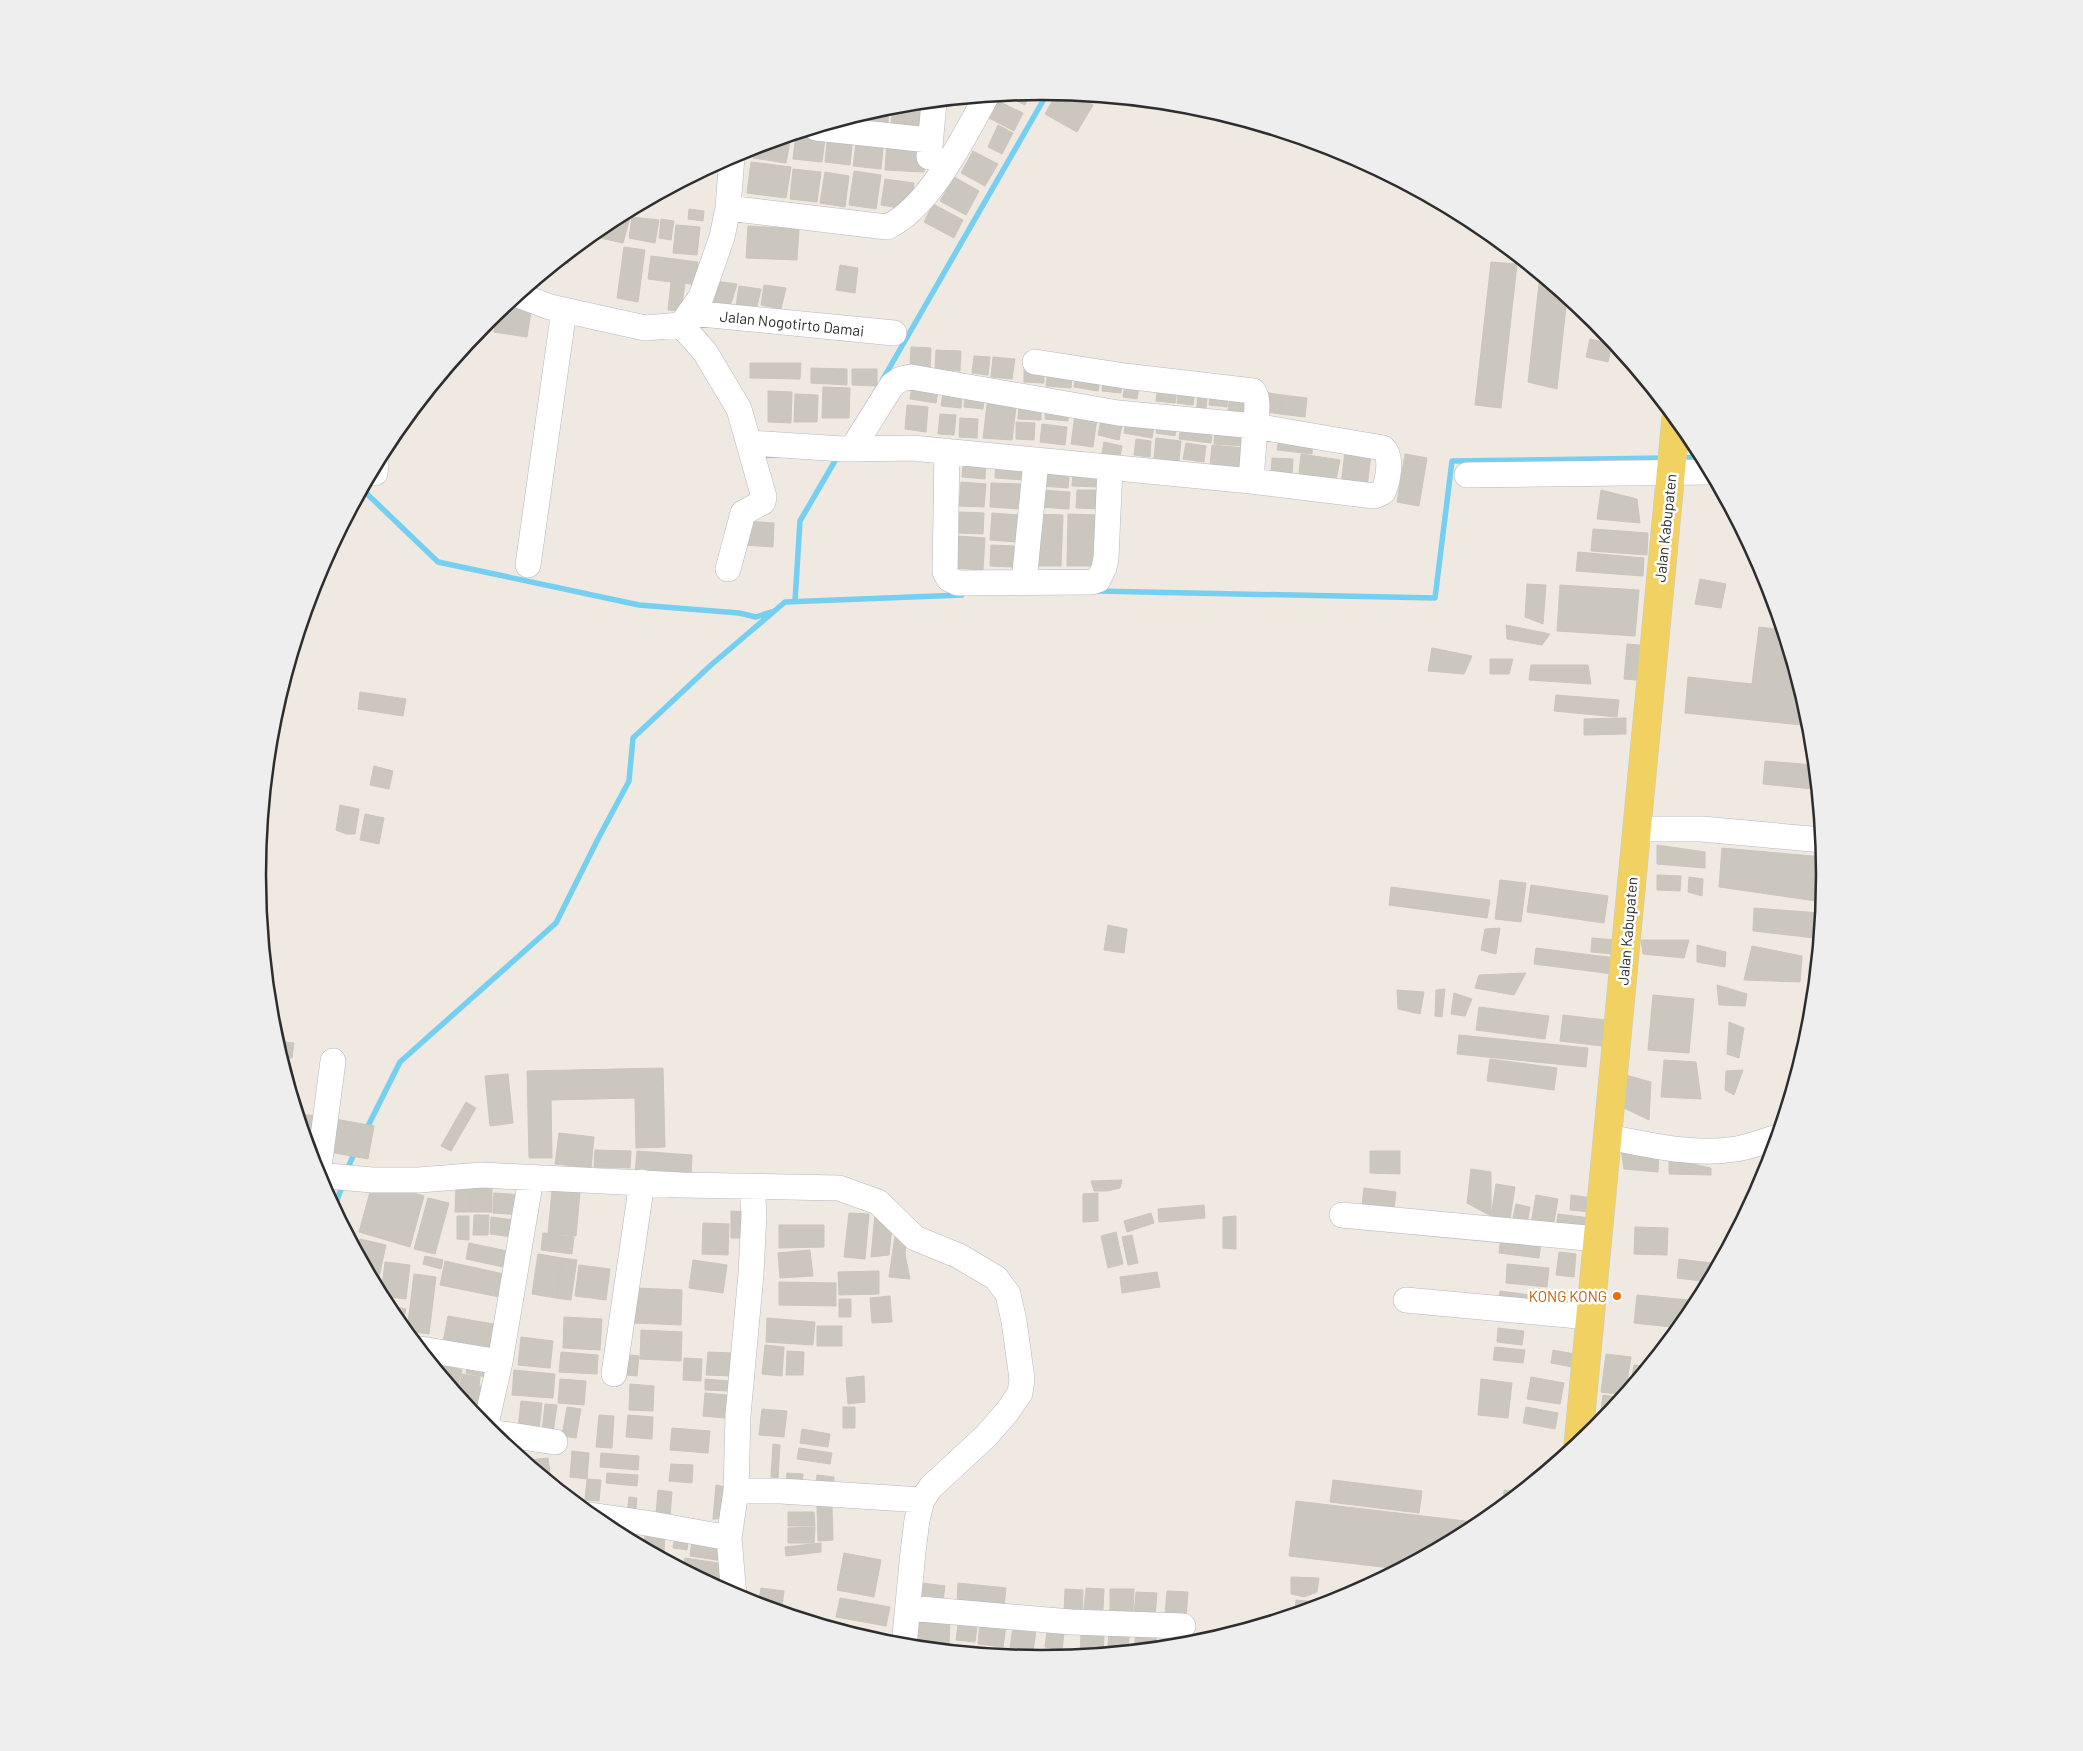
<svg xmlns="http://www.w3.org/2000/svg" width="2083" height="1751" font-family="Barlow,sans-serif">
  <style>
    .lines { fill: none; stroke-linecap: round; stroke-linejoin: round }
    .stream { stroke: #75cff0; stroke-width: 5.5 }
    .building { fill: #cbc7bf; stroke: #cbc5ba }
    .minor-casing { stroke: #b4b7c1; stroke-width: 26 }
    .major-casing { stroke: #c9c9c9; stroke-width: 29 }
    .minor { stroke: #fff; stroke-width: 25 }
    .major { stroke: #f2d163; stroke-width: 28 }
    .food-dot { fill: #e8710a; stroke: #fff; stroke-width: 2 }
    .labels { text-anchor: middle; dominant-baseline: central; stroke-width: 5; stroke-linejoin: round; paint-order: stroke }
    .street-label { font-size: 15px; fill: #2e2e2e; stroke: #fff }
    .food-label { font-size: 15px; fill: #c56008; stroke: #fff; text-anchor: end }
    .rim { fill: none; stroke: #2e2e2e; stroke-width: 2.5 }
  </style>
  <rect width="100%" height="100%" fill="#efe9e1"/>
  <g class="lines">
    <path class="stream" d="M883,379L1048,92
      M1680,458L1703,457
      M363,490L438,562L639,605L739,613L756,617L771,612
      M1096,591L1435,598L1452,461L1666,458
      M795,601L800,521L839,454
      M365,1132L400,1062L556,923L598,839L629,781L633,738L711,665L785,602L962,595
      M346,1173L355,1151
      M334,1208L343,1184"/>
  </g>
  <path class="building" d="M1030,92L1025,105L1004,95Z
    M1057,93L1073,94L1093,105L1077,132L1045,114Z
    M998,101L1023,113L1014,131L989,118Z
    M932,102L929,128L891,124L893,106Z
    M889,106L888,124L865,122V113Z
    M998,125L1013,133L1002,154L988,147Z
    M813,129L826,131L822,162L793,159L796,134Z
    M828,133L853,136L850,165L825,162Z
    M791,136L786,163L753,158L755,147Z
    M857,136L884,139L881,169L853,166Z
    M887,141L926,144L924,172L885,170Z
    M973,151L998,164L985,186L961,173Z
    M751,162L791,167L786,198L747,193Z
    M793,169L821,172L817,202L790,199Z
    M854,171L881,175L876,209L849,205Z
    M825,172L849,176L845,207L820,203Z
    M954,177L979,191L966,215L940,201Z
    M885,179L914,183L910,210L881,205Z
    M933,204L963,220L954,238L924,222Z
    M689,209L704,211L703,221L688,219Z
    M631,210L629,221L616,218Z
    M632,217L659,220L655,243L629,238Z
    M616,218L629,221L623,243L591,236Z
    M661,219L674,221L671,240L659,238Z
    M676,225L700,227L697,255L673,253Z
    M748,226L799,229L797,260L746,258Z
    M624,247L645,250L638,302L617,298Z
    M575,249L568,264L561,260Z
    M651,256L698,262L695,285L685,283L681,311L668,310L671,282L648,279Z
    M1491,262L1517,264L1501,408L1475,405Z
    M840,265L858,268L855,293L836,290Z
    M1540,275L1567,297L1557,389L1528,382Z
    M715,281L737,284L731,304L709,301Z
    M764,285L786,288L781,309L761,305Z
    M739,286L761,289L756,310L736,306Z
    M510,302L532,306L527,337L494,332L497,313Z
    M1590,339L1612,344L1608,362L1586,357Z
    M911,347L931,348L930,368L910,367Z
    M936,350L961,351L960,371L935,369Z
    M974,356L990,357L988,375L972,373Z
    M993,357L1015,359L1012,379L991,377Z
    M750,363H801L800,379L750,378Z
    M1024,364L1044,365V383L1024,382Z
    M1048,367L1073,369L1071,388L1046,386Z
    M811,368L847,369V385L811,383Z
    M852,369H877V386L852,385Z
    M1077,369L1101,374L1098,391L1074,387Z
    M1103,376L1122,377L1121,393L1102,391Z
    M1126,379L1140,381L1137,399L1123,397Z
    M913,381L939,385L936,403L910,399Z
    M1158,382L1178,385L1175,403L1156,401Z
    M1179,385L1195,387L1193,405L1177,403Z
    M944,386L963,389L961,408L941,406Z
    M823,387L850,388L849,418H822Z
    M1198,387L1208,388L1206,408L1197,407Z
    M1211,388L1228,389L1227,407L1209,405Z
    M965,389L985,391L983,409L964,407Z
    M768,391L792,392L791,423L768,422Z
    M1230,391L1253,393L1251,416L1228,413Z
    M1263,392L1282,395L1280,414L1261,411Z
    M795,394L818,395L817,422H794Z
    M1282,395L1307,398L1305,417L1280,414Z
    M988,397L1017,399L1012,440L983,438Z
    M1019,401L1041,402V420L1018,419Z
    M1046,403L1069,404L1068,421L1045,419Z
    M907,405L928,407L926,432L905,429Z
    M1076,408L1098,411L1093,447L1071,444Z
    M940,414L956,415L954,435L938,434Z
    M1127,415L1155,419L1152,438L1124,433Z
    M1102,416L1123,420L1119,440L1098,435Z
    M1159,417L1178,420L1175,436L1156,433Z
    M960,418L978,419L977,438L959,437Z
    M1182,420L1213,424L1211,443L1179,439Z
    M1016,422L1035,423L1034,440L1016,439Z
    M1042,424L1067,427L1065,445L1040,442Z
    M1215,425L1247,427L1246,446L1214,444Z
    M1279,436L1313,439L1312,454L1277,450Z
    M1156,438L1181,441L1179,461L1154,458Z
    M1136,439L1151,441L1150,457L1134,455Z
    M1104,442L1122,446L1119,462L1101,459Z
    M1186,443L1206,446L1204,462L1183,459Z
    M1212,445L1244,448L1243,468L1210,466Z
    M1345,452L1371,454L1367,487L1341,484Z
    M1301,454L1340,460L1336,480L1299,474Z
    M1405,454L1427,458L1419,506L1397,502Z
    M964,456L986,457L985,479L962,477Z
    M996,458L1025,460L1024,480L995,478Z
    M1272,458L1293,459L1292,475L1271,474Z
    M1043,464L1070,466L1068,488L1041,486Z
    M1073,466L1098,467L1097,487L1072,486Z
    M961,482L986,484L984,507L959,506Z
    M991,483L1021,484L1020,509L990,507Z
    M1042,490L1070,492L1069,509L1040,507Z
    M1077,490H1101V509L1076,508Z
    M1601,490L1637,499L1640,523L1597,519Z
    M959,512L984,513L983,534L959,533Z
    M992,513L1019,515L1017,542L990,540Z
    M1035,514L1063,515L1061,566H1034Z
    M1068,514L1097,515L1096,566H1067Z
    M745,521L774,523L773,547L743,545Z
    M1593,529L1648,533L1647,555L1591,551Z
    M957,536L985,538L983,570L954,568Z
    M991,545L1014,546L1013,567L990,566Z
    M1578,552L1644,558L1643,576L1576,571Z
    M1700,579L1726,584L1721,608L1695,604Z
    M1527,584L1546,585L1543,624L1525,617Z
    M1560,585L1639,590L1635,636L1557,631Z
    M1506,625L1550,634L1542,645L1507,639Z
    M1759,627L1783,630L1811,726L1685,713L1688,677L1752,684Z
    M1627,644L1650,646L1647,681L1624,679Z
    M1432,648L1472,656L1464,674L1428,671Z
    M1490,659H1513L1509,674H1490Z
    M1531,665H1588L1591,684L1529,680Z
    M360,692L406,699L403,716L358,709Z
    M1556,695L1619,700L1617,717L1554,711Z
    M1626,718V734L1584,735V719Z
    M1765,761L1815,765L1813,789L1763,784Z
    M374,766L393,771L389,789L370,785Z
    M1815,769L1817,790L1813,789Z
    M340,805L359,809L355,834H346L336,830Z
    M365,814L384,818L379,844L360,840Z
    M1657,845L1705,852V868L1657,864Z
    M1722,848L1824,857L1826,876L1823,902L1719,887Z
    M1657,875L1681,876L1680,891L1657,890Z
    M1689,877L1703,879L1702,896L1688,892Z
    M1500,880L1526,883L1521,922L1495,919Z
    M1531,885L1608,896L1604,923L1527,912Z
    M1391,887L1490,900L1487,918L1389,905Z
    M1754,908L1820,913L1815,938L1753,931Z
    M1108,925L1127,929L1124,953L1104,950Z
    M1500,928L1496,954L1481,950L1485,929Z
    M1592,938L1616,940L1615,954L1591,952Z
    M1641,940H1689L1684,958L1643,954Z
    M1697,945L1726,952L1725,967L1697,962Z
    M1752,946L1802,956L1800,982L1744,980Z
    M1536,948L1615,958L1613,974L1534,964Z
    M1815,952H1818L1816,975H1815Z
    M1526,973L1514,995L1475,988L1479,975Z
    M1717,985L1747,994L1745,1006L1719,1005Z
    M1445,989L1442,1017L1435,1016L1436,990Z
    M1397,990L1424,992L1420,1014L1398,1009Z
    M1454,993L1472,999L1465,1016L1451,1014Z
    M1653,995L1694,999L1689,1053L1648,1050Z
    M1479,1007L1549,1016L1545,1039L1476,1030Z
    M1563,1015L1605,1020L1602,1046L1560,1041Z
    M1729,1022L1744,1028L1739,1058L1727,1054Z
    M1459,1035L1588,1048L1586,1067L1457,1054Z
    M276,1041L294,1043L292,1058L281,1056Z
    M1490,1059L1557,1068L1554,1090L1487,1081Z
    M1664,1060L1696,1062L1701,1099L1661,1097Z
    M663,1068L665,1147L636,1148L635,1098L551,1100L552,1158H529L527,1071Z
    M1743,1070L1734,1095L1725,1090L1726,1071Z
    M508,1074L513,1123L490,1126L485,1076Z
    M1626,1075L1651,1082L1649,1120L1624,1108Z
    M466,1102L476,1108L451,1151L441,1146Z
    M298,1114L320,1116L316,1143L307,1142Z
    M335,1119L374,1126L368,1159L329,1152Z
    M559,1133L594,1137L591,1168L555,1164Z
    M1621,1149L1659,1155L1658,1172L1624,1169Z
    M595,1150L631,1151L630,1168L594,1167Z
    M637,1151L692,1155L691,1176L635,1173Z
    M1370,1151H1400V1174L1370,1173Z
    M1669,1159L1711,1168V1175L1669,1174Z
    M1471,1169L1491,1172V1216L1467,1203Z
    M553,1180L581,1182L576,1236L548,1233Z
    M1122,1180L1120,1188L1107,1191H1094L1091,1181Z
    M373,1181L424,1196L410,1247L359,1232Z
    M1496,1184L1515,1187L1510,1219L1491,1216Z
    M456,1185H471V1212H455Z
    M471,1185H492V1212H471Z
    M1364,1188L1396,1192L1393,1218L1361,1215Z
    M494,1193L525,1195L524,1215L493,1213Z
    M1098,1193V1221L1083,1222V1194Z
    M1536,1195L1558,1199L1553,1227L1531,1223Z
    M1571,1195L1593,1198L1591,1212L1570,1210Z
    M428,1198L449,1203L435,1254L414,1249Z
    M1516,1204L1530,1207L1526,1230L1511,1227Z
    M1204,1205L1205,1218L1159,1222L1158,1209Z
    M731,1211L749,1212V1238H731Z
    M849,1213L869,1214L865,1259L844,1257Z
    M1151,1213L1154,1223L1127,1232L1124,1221Z
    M875,1214L892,1227L889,1255L871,1257Z
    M1558,1214L1590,1218L1588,1233L1556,1229Z
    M474,1215H489L488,1235H473Z
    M457,1216H469V1240L457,1239Z
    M1236,1216V1249L1223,1248V1217Z
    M491,1217L522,1221L520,1238L490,1234Z
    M703,1223L729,1224L728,1255L702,1254Z
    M779,1225H824V1247L779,1248Z
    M1635,1227L1668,1228L1667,1255L1634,1254Z
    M896,1229L907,1238L905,1254L910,1279L889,1277Z
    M1116,1232L1123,1264L1108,1268L1101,1236Z
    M543,1233L574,1237L572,1254L541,1250Z
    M1132,1235L1138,1263L1128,1265L1122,1237Z
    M1501,1236L1541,1242L1539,1258L1499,1253Z
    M360,1239L386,1245L379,1277L370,1275L357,1251Z
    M469,1243L512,1252L508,1268L466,1259Z
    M810,1250L813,1276L780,1278L778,1253Z
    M1559,1252L1576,1254L1574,1277L1556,1275Z
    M538,1254L562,1258L556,1298L532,1294Z
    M425,1256L443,1260L441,1269L423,1264Z
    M562,1258L577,1260L571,1300L556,1298Z
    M1679,1259L1719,1264L1709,1282L1677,1278Z
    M693,1260L727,1265L723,1293L689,1288Z
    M445,1261L513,1276L509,1299L440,1285Z
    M385,1262L410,1265L406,1299L381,1296Z
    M1507,1264L1549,1268L1547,1287L1506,1283Z
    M579,1265L610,1269L606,1300L575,1296Z
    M879,1271V1294L839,1295L838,1272Z
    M1157,1272L1160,1287L1122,1293L1120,1277Z
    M414,1274L436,1277L429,1334L407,1331Z
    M779,1282L836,1283V1306L779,1305Z
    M637,1288L682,1290L681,1325L635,1323Z
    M1539,1289L1569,1292L1567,1314L1536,1310Z
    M1500,1291L1530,1295L1528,1310L1498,1305Z
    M1637,1295L1699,1301L1693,1311L1680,1328L1634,1323Z
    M890,1296L892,1322L872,1323L870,1298Z
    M839,1299H851V1317H839Z
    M386,1305L406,1309L402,1327L389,1311Z
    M448,1316L493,1324L489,1350L443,1342Z
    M564,1317L602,1319L600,1350L563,1348Z
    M767,1318L815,1322L813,1345L766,1342Z
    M817,1326H842V1346H817Z
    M1498,1328L1524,1331L1522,1345L1497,1342Z
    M641,1330L682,1332L681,1361L640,1359Z
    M521,1337L553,1341L550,1368L518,1365Z
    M765,1345L784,1347L782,1376L762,1374Z
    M1495,1347L1525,1350L1523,1363L1493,1360Z
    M1553,1350L1574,1354L1572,1367L1551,1363Z
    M787,1351L804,1352L803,1375H786Z
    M561,1352L598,1355L597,1374L559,1372Z
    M708,1352L733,1353L731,1376L706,1375Z
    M620,1354L639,1356L637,1376L618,1374Z
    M1606,1354L1631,1357L1625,1395L1601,1392Z
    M684,1358L702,1359L701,1381L683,1380Z
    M469,1359L495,1379L466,1373Z
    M432,1362L462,1370L456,1393Z
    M1634,1365L1648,1367L1630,1389Z
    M514,1370L555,1374L553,1398L512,1395Z
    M462,1374L480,1377L479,1386L492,1388L476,1416L471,1410V1406L467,1405L458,1395Z
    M864,1376L865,1402L848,1404L846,1378Z
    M1531,1377L1564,1383L1560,1404L1527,1399Z
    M560,1379L586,1381L584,1405L558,1403Z
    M705,1379L729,1381V1391L705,1390Z
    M1481,1379L1512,1383L1508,1418L1478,1415Z
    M630,1384L654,1386L653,1411L629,1410Z
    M705,1393L727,1395L725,1418L703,1416Z
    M1603,1395L1622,1398L1605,1419L1600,1418Z
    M521,1401L542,1403L539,1431L518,1429Z
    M545,1404L557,1405L553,1433L542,1432Z
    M567,1407L581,1409L576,1438L562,1436Z
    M843,1407H855V1428H843Z
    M1526,1407L1558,1413L1555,1429L1523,1423Z
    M762,1409L787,1411L784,1437L759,1435Z
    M599,1415L614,1416L612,1448L596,1447Z
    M628,1415L653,1417L652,1439L626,1437Z
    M672,1428L710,1431L708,1453L670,1450Z
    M802,1429L830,1434L828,1447L800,1443Z
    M773,1444L780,1445L778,1478L771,1477Z
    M799,1448L832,1453L830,1464L797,1459Z
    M572,1451L589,1453L587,1479L570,1477Z
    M601,1453L639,1456L638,1470L600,1467Z
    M548,1458L551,1481H550L528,1464V1460Z
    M671,1464L693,1465L692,1483L669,1481Z
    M607,1473L638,1475L637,1486L606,1483Z
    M787,1473L803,1474L802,1486L786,1485Z
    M817,1475L834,1477L833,1492L815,1491Z
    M587,1479L601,1480L599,1501L585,1500Z
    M1333,1480L1422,1491L1419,1513L1330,1502Z
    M716,1485L731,1488L727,1518L713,1519Z
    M658,1490L672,1492L670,1516L656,1515Z
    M1504,1490L1516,1491L1515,1496L1503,1506Z
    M629,1497L637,1498L635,1518L627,1517Z
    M1296,1501L1482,1523L1399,1569L1289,1556Z
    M817,1506H832L833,1540L818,1541Z
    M788,1512H814L815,1526H788Z
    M815,1527L814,1543H788V1528Z
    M645,1531L665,1533L664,1552L649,1551L644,1548Z
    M675,1534L689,1536L687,1550L673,1548Z
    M693,1534L726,1540L723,1561L690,1556Z
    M821,1543V1552L786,1556L785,1547Z
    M844,1553L881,1560L874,1597L837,1590Z
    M685,1558L725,1564L722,1585L710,1583L683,1569Z
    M1291,1577L1319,1578L1317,1592L1304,1597L1291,1594Z
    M923,1583L945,1586L943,1602L921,1598Z
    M958,1583L1006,1588L1004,1607L957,1603Z
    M761,1588L784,1591L781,1612L758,1605Z
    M1086,1588L1104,1589L1103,1610L1084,1609Z
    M1065,1589L1083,1590L1082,1614L1064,1613Z
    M1110,1589H1134L1133,1612H1110Z
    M1167,1591L1188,1592L1186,1617L1165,1615Z
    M1136,1592L1157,1593L1155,1617L1134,1615Z
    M840,1598L890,1607L886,1626L836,1617Z
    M1296,1600L1327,1603V1605L1295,1614Z
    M919,1621L950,1623L949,1644L918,1643Z
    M980,1623L1006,1626L1003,1647L978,1644Z
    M958,1625L977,1627L975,1642L956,1640Z
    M1013,1627L1036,1630L1033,1652L1010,1648Z
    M1047,1631L1064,1633L1062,1650L1045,1647Z
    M1136,1632L1157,1634L1155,1649L1134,1651Z
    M1081,1635L1104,1637L1103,1654L1080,1656Z
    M1109,1635L1129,1637L1128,1651L1107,1653Z
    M1165,1639L1183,1640V1646L1164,1648Z"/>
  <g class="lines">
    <g class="minor-casing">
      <path id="minor" d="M816,128L929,140
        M929,157L934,102
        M728,208L887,227C929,208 964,137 986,97
        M518,295L550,307L645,328L681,325L701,297L722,237L728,208L732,156
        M691,313L894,333
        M681,325L705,352L739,409L764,497L763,502L743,513L728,569
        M1035,362L1125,376L1253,391C1260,400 1256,416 1255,426L1383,448C1393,457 1388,481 1383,492L1374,496L1251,481
        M750,443L843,449H852L912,448L1251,481L1255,426L1118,413L911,377L901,379L892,385L852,449
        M947,451L945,572L949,579L958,583L1092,582L1098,580L1104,568L1106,558L1110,468
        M375,473L376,464
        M1467,475L1711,472
        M528,565L564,310
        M1024,582L1036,461
        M1636,829H1702L1822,840
        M1608,1137C1650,1145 1694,1156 1736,1149C1750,1147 1764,1141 1778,1137
        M317,1175L372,1180H419L482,1175L682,1185L839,1188L878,1202L915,1238L959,1256L996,1278L1008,1294L1014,1321L1022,1379L1020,1393L1007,1412L986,1436L931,1487L922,1500L917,1520L913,1552L904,1646
        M318,1175L333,1061
        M1342,1215L1597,1239
        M1406,1300L1589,1317
        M421,1349L500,1362
        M614,1374L642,1182
        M485,1428L500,1362L531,1178
        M490,1432L555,1442
        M736,1491H781L922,1500
        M590,1515L646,1523L729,1538
        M734,1596L729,1538L736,1491L738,1415L751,1274L754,1214L752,1186
        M908,1608L1071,1622L1183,1626"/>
    </g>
    <g class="major-casing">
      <path id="major" d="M1578,1445L1676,418"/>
    </g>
    <use href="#minor" class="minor"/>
    <use href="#major" class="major"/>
  </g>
  <circle class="food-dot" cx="1617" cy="1296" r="5"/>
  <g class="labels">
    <g class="street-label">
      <text transform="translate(792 323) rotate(6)">Jalan Nogotirto Damai</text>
      <text transform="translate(1665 528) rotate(-84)">Jalan Kabupaten</text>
      <text transform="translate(1627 931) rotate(-85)">Jalan Kabupaten</text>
    </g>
    <g class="food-label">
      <text x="1607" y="1296">KONG KONG</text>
    </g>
  </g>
  <path d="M0 0H2083V1751H0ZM266 875a775 775 0 1 1 1550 0a775 775 0 1 1-1550 0Z" fill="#eee" fill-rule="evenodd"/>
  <path class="rim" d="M266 875a775 775 0 1 1 1550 0a775 775 0 1 1-1550 0Z"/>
</svg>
